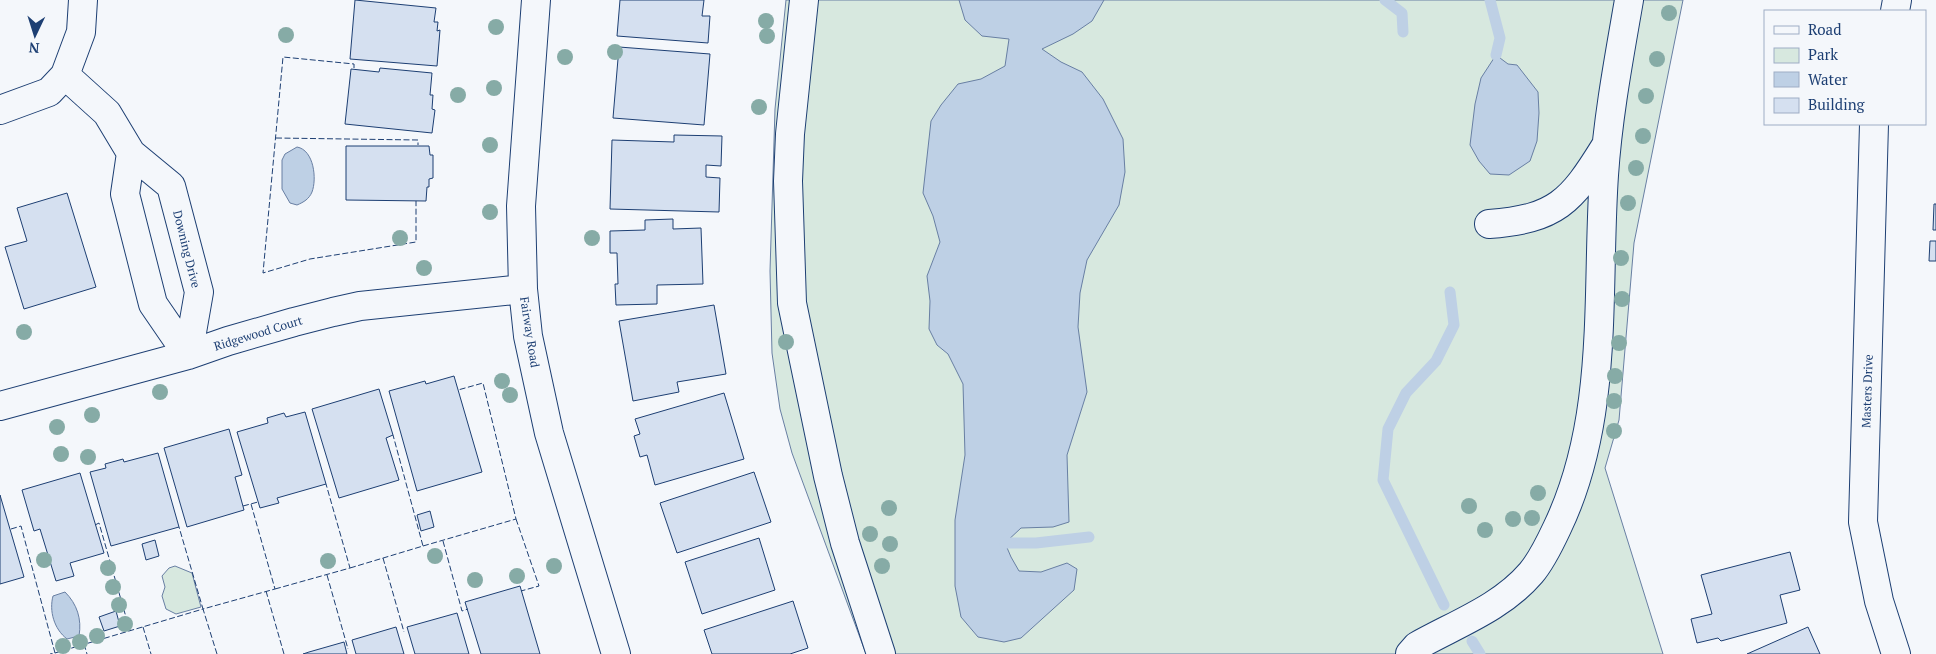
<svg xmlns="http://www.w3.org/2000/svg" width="1936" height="654" font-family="'PT Serif',serif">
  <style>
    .green { fill: #d7e8df; stroke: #687fa3 }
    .water { fill: #bed0e5; stroke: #687fa3 }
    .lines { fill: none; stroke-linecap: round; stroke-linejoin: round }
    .stream { stroke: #bed0e5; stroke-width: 11 }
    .building { fill: #d5e0f0; stroke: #1d3f73 }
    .minor-casing { stroke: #1d3f73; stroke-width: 30 }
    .minor { stroke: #f4f7fb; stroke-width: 28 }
    .fence { stroke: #1d3f73; stroke-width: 1; stroke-dasharray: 6 2.5; stroke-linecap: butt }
    .tree { fill: #86aba6 }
    .labels { text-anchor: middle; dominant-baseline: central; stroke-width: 4; stroke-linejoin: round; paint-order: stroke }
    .street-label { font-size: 12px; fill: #1d3f73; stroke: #f4f7fb }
  </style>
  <rect width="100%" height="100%" fill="#f4f7fb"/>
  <path class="green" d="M786,0H1683L1634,243L1619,420L1605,468L1663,654H866L792,453L780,409L772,353L770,271L775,109Z
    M175,566L192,573L201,607L176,614L166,609L162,596L165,587L162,576L169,568Z"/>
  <path class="water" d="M959,0H1104L1092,21L1073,34L1042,49L1061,62L1082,72L1103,99L1123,139L1125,172L1119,205L1087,260L1080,293L1078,327L1087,392L1067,455L1069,522L1053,527L1021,528L1005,543L1011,557L1019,571L1041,572L1067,563L1077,569L1074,590L1021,638L1004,642L978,637L961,617L955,586V520L965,455L963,384L948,354L937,345L929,329L930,301L927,276L940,242L933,216L923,193L931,121L941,105L958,84L981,79L1005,66L1009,39L982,36L965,20Z
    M1496,55L1508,64L1517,65L1538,92L1539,113L1537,141L1530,161L1509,175L1490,174L1479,161L1470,145L1475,104L1481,78Z
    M297,147C314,150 317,179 312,192C309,199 304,202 297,205L290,203L282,189V160L285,154Z
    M65,592C77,604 82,619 79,636L67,639C54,629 49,611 53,596Z"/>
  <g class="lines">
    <path class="stream" d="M1385,0L1402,13L1403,32
      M1490,0L1500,38L1496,55
      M1005,543H1036L1089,537
      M1444,605L1383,480L1388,429L1406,393L1436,361L1454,325L1450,292
      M1472,641L1480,654"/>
  </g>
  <path class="building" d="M355,0L436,8L434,22H438L437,31L440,30L437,66L350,59Z
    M620,0H704L702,16H710L708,43L617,36Z
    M619,47L710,54L704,125L613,118Z
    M380,68L432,73L430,95H433L432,109L435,110L432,133L345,124L351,69L379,72Z
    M674,135L722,136L721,166L706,165V177L720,178L719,212L610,209L612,140L674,142Z
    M346,146H429L430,155H433V178L429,179V187H427L426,201L346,200Z
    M67,193L96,287L24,309L5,247L27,241L17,208Z
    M1934,204H1936V230H1933Z
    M673,219V229L701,228L703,284L657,285V304L616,305L615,284H618L617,253H610V231L645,230V220Z
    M1930,241H1936V261H1929Z
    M714,305L726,374L677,382L679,392L633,401L619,321Z
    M454,376L482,472L417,491L389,391L425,381L426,384Z
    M379,389L393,435L386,438L399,480L339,498L312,409Z
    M724,393L744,459L655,485L647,455L640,457L634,436L640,434L635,419Z
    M305,412L326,484L277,498L279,503L260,508L237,432L268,423L267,418L284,413L286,417Z
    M229,429L242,475L235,477L244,510L187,527L164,448Z
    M158,453L179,527L111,546L90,472L106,468L105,464L123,459L124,462Z
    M754,472L771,522L677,553L660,503Z
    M80,473L104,553L70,563L74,576L56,581L40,529L34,531L22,490Z
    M0,495L24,577L0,584Z
    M430,511L434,527L421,531L417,515Z
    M759,538L775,590L702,614L685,562Z
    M155,540L159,556L146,560L142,544Z
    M1790,552L1800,590L1780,595L1787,623L1721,641L1718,638L1697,643L1691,619L1712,614L1701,575Z
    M520,586L540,654H481L465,602Z
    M793,601L808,648L790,654H712L704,630Z
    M116,611L120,626L104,631L99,617Z
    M457,613L469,654H415L407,627Z
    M396,627L404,654H356L352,640Z
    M1808,627L1820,654H1747Z
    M344,642L347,654H303L309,652Z"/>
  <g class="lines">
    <g class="minor-casing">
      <path id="minor" d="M536,0L521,206L523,289L528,336L549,433L616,654
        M804,0L790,134L788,181L792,303L828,476L845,543L881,654
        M1895,11L1897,0
        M65,75L107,113L131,153L171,186L199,292L188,355
        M0,110L49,92L65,75L81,32L83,0
        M1874,124L1863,522L1879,601L1896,654
        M131,153L125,194L153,304L188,355
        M1489,224C1556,219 1571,202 1605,147
        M0,406L188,355L228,341L294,322L333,312L360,306L523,289
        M1410,654L1417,646C1456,624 1501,608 1531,573C1542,560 1550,543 1557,528C1610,418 1596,293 1604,175C1608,116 1619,58 1629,0"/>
    </g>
    <use href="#minor" class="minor"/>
    <path class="fence" d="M354,68V64L283,57L263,273L310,259L416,242V201
      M276,138L418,140V145
      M243,506L258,502
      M516,519L539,586L521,591
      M95,525L99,523L130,631
      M11,529L21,526L55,653L50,654
      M443,541L462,611L468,609
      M423,546L516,519L483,383L458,390
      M383,558L404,632
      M350,568L423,546L393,435
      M327,575L348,649
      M275,589L350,568L326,484
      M266,591L284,654
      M143,627L151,654
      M84,644L87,654
      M55,653L203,609L179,527
      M217,654L203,609L275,589L251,504"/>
  </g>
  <g class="tree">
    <circle cx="1669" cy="13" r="8"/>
    <circle cx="766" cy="21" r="8"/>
    <circle cx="496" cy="27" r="8"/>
    <circle cx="286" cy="35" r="8"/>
    <circle cx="767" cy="36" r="8"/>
    <circle cx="615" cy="52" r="8"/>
    <circle cx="565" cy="57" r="8"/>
    <circle cx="1657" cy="59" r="8"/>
    <circle cx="494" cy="88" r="8"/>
    <circle cx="458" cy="95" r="8"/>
    <circle cx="1646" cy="96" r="8"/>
    <circle cx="759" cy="107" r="8"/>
    <circle cx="1643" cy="136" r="8"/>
    <circle cx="490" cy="145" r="8"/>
    <circle cx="1636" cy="168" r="8"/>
    <circle cx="1628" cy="203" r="8"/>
    <circle cx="490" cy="212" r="8"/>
    <circle cx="400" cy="238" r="8"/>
    <circle cx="592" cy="238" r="8"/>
    <circle cx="1621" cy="258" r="8"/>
    <circle cx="424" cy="268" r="8"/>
    <circle cx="1622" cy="299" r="8"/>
    <circle cx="24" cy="332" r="8"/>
    <circle cx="786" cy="342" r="8"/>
    <circle cx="1619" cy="343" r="8"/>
    <circle cx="1615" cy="376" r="8"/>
    <circle cx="502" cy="381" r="8"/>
    <circle cx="160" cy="392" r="8"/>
    <circle cx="510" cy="395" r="8"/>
    <circle cx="1614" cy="401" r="8"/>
    <circle cx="92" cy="415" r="8"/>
    <circle cx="57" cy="427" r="8"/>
    <circle cx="1614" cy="431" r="8"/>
    <circle cx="61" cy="454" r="8"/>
    <circle cx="88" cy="457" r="8"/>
    <circle cx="1538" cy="493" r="8"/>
    <circle cx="1469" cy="506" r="8"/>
    <circle cx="889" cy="508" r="8"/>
    <circle cx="1532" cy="518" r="8"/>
    <circle cx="1513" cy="519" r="8"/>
    <circle cx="1485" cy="530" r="8"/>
    <circle cx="870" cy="534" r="8"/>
    <circle cx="890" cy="544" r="8"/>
    <circle cx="435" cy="556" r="8"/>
    <circle cx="44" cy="560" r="8"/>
    <circle cx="328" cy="561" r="8"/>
    <circle cx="554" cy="566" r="8"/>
    <circle cx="882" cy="566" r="8"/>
    <circle cx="108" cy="568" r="8"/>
    <circle cx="517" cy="576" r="8"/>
    <circle cx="475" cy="580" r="8"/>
    <circle cx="113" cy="587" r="8"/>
    <circle cx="119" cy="605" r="8"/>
    <circle cx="125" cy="624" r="8"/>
    <circle cx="97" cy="636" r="8"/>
    <circle cx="80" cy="642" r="8"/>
    <circle cx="63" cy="646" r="8"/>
  </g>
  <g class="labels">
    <g class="street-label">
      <text transform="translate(187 249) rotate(76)">Downing Drive</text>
      <text transform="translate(530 332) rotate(81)">Fairway Road</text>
      <text transform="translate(258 333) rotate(-17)">Ridgewood Court</text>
      <text transform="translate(1867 391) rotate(-88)">Masters Drive</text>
    </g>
  </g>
  <rect x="1764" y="10" width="162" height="115" fill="#f4f7fb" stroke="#9eadc5"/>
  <rect x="1774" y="26" width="25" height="8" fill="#f4f7fb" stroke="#9eadc5"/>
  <text x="1808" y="35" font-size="15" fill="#1d3f73">Road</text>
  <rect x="1774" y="48" width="25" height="15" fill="#d7e8df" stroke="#9eadc5"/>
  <text x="1808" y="60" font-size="15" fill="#1d3f73">Park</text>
  <rect x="1774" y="72" width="25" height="15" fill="#bed0e5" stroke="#9eadc5"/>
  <text x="1808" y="85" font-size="15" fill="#1d3f73">Water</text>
  <rect x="1774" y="98" width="25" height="15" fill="#d5e0f0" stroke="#9eadc5"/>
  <text x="1808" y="110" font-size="15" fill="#1d3f73">Building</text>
  <g transform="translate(35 35) rotate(184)" stroke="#f4f7fb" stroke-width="4" paint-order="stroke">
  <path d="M0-4L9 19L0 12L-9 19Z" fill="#1d3f73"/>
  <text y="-8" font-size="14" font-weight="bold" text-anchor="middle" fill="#1d3f73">N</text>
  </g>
</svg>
